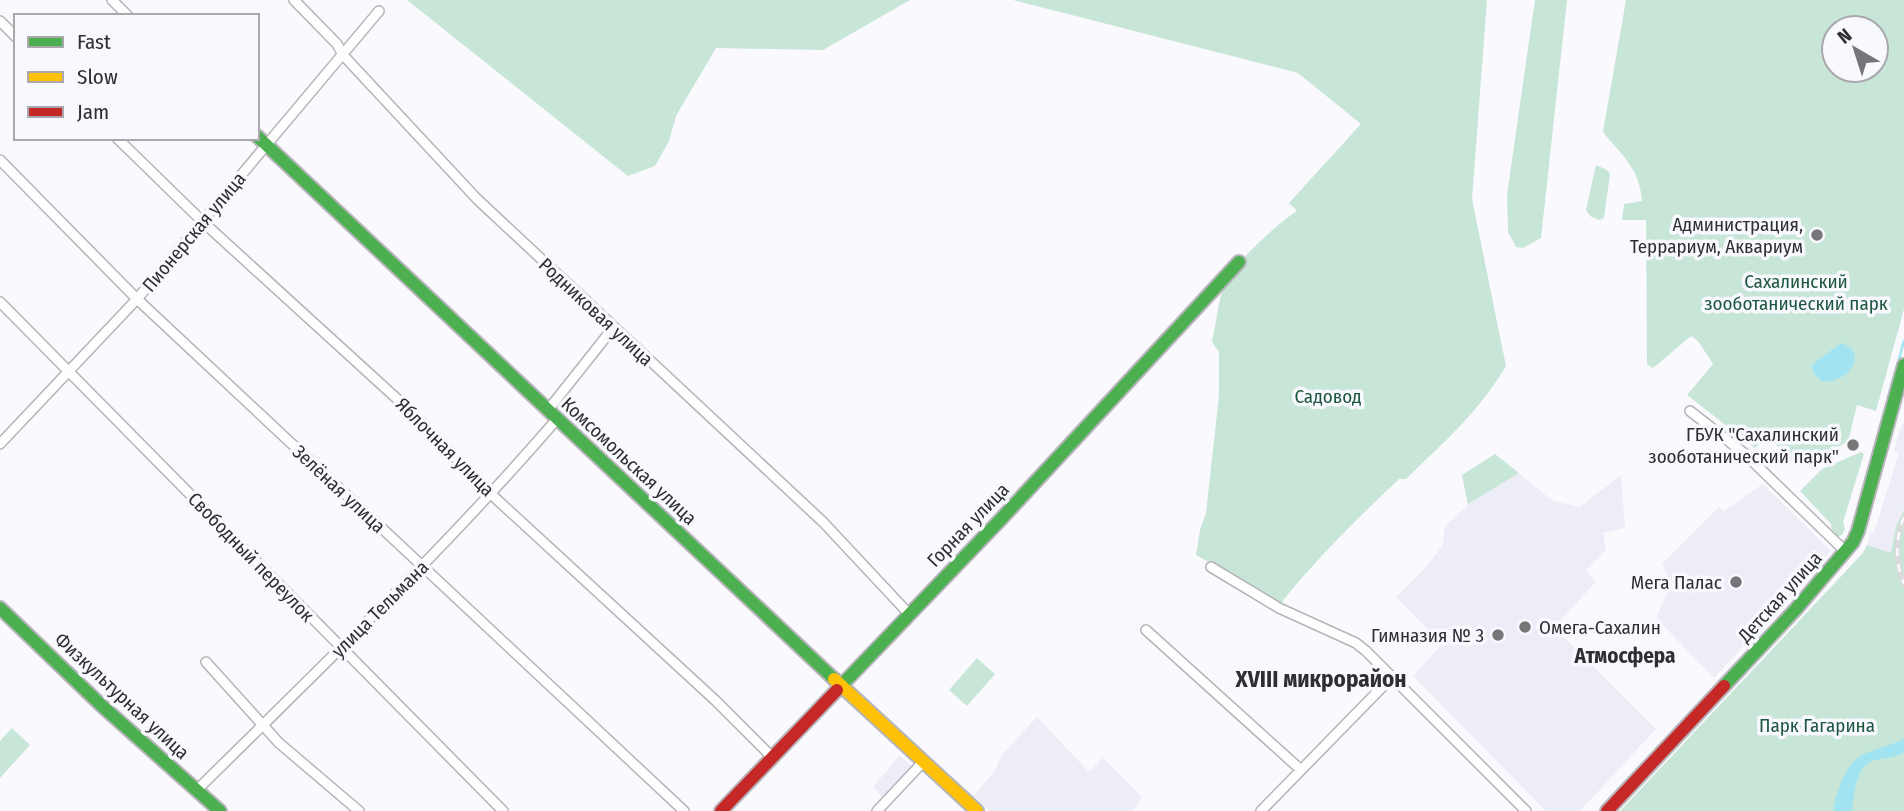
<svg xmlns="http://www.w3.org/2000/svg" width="1904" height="811" font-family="'Fira Sans Condensed',sans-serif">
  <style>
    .built { fill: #ededf8 }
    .green { fill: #c8e6d8; fill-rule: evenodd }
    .water { fill: #a2e3f1 }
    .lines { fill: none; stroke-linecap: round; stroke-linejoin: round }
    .stream { stroke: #a2e3f1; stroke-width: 2.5 }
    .street-casing { stroke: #b5b5b9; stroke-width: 12 }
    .fast-casing { stroke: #b5b5b9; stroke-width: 16 }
    .slow-casing { stroke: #b5b5b9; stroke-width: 16 }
    .jam-casing { stroke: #b5b5b9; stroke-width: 16 }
    .street { stroke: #fefeff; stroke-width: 9 }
    .fast { stroke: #4caf50; stroke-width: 12 }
    .slow { stroke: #ffc107; stroke-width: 12 }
    .jam { stroke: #c62828; stroke-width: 12 }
    .rail-casing { stroke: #dadada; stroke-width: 5 }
    .rail { stroke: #f8f8ff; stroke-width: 2.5; stroke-dasharray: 8; stroke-linecap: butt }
    .poi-dot { fill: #767679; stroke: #f8f8ff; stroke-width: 2.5 }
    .labels { text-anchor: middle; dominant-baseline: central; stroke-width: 7; stroke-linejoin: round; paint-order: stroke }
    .poi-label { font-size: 19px; fill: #2f2f32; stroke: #f8f8ff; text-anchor: end }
    .street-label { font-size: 19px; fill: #2f2f32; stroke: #f8f8ff }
    .park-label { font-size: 19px; fill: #1d573e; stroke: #f8f8ff }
    .neighbourhood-label { font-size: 21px; font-weight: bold; fill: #2f2f32; stroke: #f8f8ff }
    .quarter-label { font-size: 23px; font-weight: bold; fill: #2f2f32; stroke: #f8f8ff }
  </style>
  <rect width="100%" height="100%" fill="#f9f9fe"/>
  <path class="built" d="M1902,423L1904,424V510L1896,527L1892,554L1867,545L1871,532H1874L1899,453L1894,451Z
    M1495,454L1553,501L1580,507L1621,475L1625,528L1603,533L1606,550L1586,570L1596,582L1554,627L1656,729L1580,811H1546L1413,676L1442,644L1396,597L1427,566L1443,545L1445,526L1468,505L1462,475Z
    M1763,484L1831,551L1714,678L1656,618L1671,584L1662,564L1719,507L1724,511Z
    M1037,717L1089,772L1103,758L1142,797L1137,806L1132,811H990L974,796L996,769L1000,757Z
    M900,755L912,767L883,798L873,787Z"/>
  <path class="green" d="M407,0H910L823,50L716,48L676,116L669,141L655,166L628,176Z
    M1013,0H1487L1472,199L1506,366C1478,413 1444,442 1406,479H1399C1357,519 1317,558 1281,603L1196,555L1200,530L1206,513L1219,395V352L1212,342C1216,325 1219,295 1226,281C1235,263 1279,222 1297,211L1289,203L1361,124L1298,73Z
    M1535,0H1567L1541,238L1523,248L1516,247L1508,232L1507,195Z
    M1626,0H1904V309L1876,411L1857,405L1848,442L1797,466L1768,436L1755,448L1687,395L1713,364L1698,341L1691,336L1653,368L1647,364L1646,220H1622L1624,204L1642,201C1639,167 1623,157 1603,132ZM1834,28H1876V70H1834Z
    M1596,165L1607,170L1610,174L1604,218L1599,220L1590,216L1586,210Z
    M1861,452L1864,454L1843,522L1845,529L1842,535L1837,537L1832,532L1831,524L1800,491L1822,469Z
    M1495,454L1519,473L1468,504L1462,475Z
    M1904,510V811H1620L1863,553L1867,545L1891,553L1896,526Z
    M977,658L995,674L967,706L949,690Z
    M12,728L30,745L0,778V741Z"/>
  <path class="water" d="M1841,343C1871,353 1847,385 1821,381L1813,372L1812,365Z
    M1904,739V752C1894,759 1883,757 1872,761C1855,768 1854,796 1852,811H1833C1836,792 1846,761 1866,753C1879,748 1892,745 1904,739Z"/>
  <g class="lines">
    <path class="stream" d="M1899,359L1904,341
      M1891,387L1895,375"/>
    <g class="street-casing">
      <path id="street" d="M112,0L128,16
        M294,0L337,44L343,55L477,199L823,522L910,615
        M0,21L16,37
        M117,138L203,222L406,407L492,495L716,701L772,757
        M0,160L137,299L684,811
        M0,302L503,811
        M548,410L613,328
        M1690,411L1745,454L1846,552
        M0,444L137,299L379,11
        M1211,567L1279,608L1356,643L1366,651L1526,811
        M1146,630L1301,770
        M206,662L279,743L359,811
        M196,791C319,669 444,550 557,419
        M877,811L924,761
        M1261,811L1392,677"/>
    </g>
    <g class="fast-casing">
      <path id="fast" d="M257,136L834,679
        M0,608L101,705L220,811
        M1724,686L1796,609L1853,542L1858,531L1904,365
        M837,690L1002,518L1239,262"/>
    </g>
    <g class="slow-casing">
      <path id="slow" d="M834,679L977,811"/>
    </g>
    <g class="jam-casing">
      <path id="jam" d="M721,811L837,690
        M1607,811L1724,686"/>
    </g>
    <use href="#street" class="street"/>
    <use href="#fast" class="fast"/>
    <use href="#slow" class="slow"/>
    <use href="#jam" class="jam"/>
    <g class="rail-casing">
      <path id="rail" d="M1904,517C1895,540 1895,562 1904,584"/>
    </g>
    <use href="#rail" class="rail"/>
  </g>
  <g class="poi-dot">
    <circle cx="1817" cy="235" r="7"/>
    <circle cx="1853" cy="445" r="7"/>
    <circle cx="1736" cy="582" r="7"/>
    <circle cx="1525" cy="627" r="7"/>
    <circle cx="1498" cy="635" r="7"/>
  </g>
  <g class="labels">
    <g class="poi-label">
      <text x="1803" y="224">Администрация,<tspan x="1803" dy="22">Террариум, Аквариум</tspan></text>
      <text x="1839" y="434">ГБУК "Сахалинский<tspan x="1839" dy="22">зооботанический парк"</tspan></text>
      <text x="1722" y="582">Мега Палас</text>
      <text x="1539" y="627" text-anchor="start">Омега-Сахалин</text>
      <text x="1484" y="635">Гимназия № 3</text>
    </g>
    <g class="street-label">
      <text transform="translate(194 232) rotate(-50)">Пионерская улица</text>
      <text transform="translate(596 312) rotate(43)">Родниковая улица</text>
      <text transform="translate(445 447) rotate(45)">Яблочная улица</text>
      <text transform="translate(629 461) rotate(43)">Комсомольская улица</text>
      <text transform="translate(339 489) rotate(43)">Зелёная улица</text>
      <text transform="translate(968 525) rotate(-46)">Горная улица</text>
      <text transform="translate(251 557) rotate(46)">Свободный переулок</text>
      <text transform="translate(1780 597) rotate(-48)">Детская улица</text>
      <text transform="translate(380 609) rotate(-45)">улица Тельмана</text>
      <text transform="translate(122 696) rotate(43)">Физкультурная улица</text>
    </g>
    <g class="park-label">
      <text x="1796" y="281">Сахалинский<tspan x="1796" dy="22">зооботанический парк</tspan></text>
      <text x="1328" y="396">Садовод</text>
      <text x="1817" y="725">Парк Гагарина</text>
    </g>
    <g class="neighbourhood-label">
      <text x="1625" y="656">Атмосфера</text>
    </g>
    <g class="quarter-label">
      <text x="1321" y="679">XVIII микрорайон</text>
    </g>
  </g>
  <rect x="14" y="14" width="245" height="126" fill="#f8f8ff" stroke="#a8a8ad" stroke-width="2"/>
  <rect x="28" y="37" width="35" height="10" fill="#4caf50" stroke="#a8a8ad" stroke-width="2"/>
  <text x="77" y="49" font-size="21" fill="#2f2f32">Fast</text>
  <rect x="28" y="72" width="35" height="10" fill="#ffc107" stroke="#a8a8ad" stroke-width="2"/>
  <text x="77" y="84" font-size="21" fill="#2f2f32">Slow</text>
  <rect x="28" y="107" width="35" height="10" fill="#c62828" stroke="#a8a8ad" stroke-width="2"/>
  <text x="77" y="119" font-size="21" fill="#2f2f32">Jam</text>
  <g transform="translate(1855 49) rotate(321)"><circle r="33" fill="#f8f8ff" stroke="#a8a8ad" stroke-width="2"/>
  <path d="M0-5L12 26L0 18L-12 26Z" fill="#767679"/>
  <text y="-10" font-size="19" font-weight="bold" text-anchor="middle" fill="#2f2f32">N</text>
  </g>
</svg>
